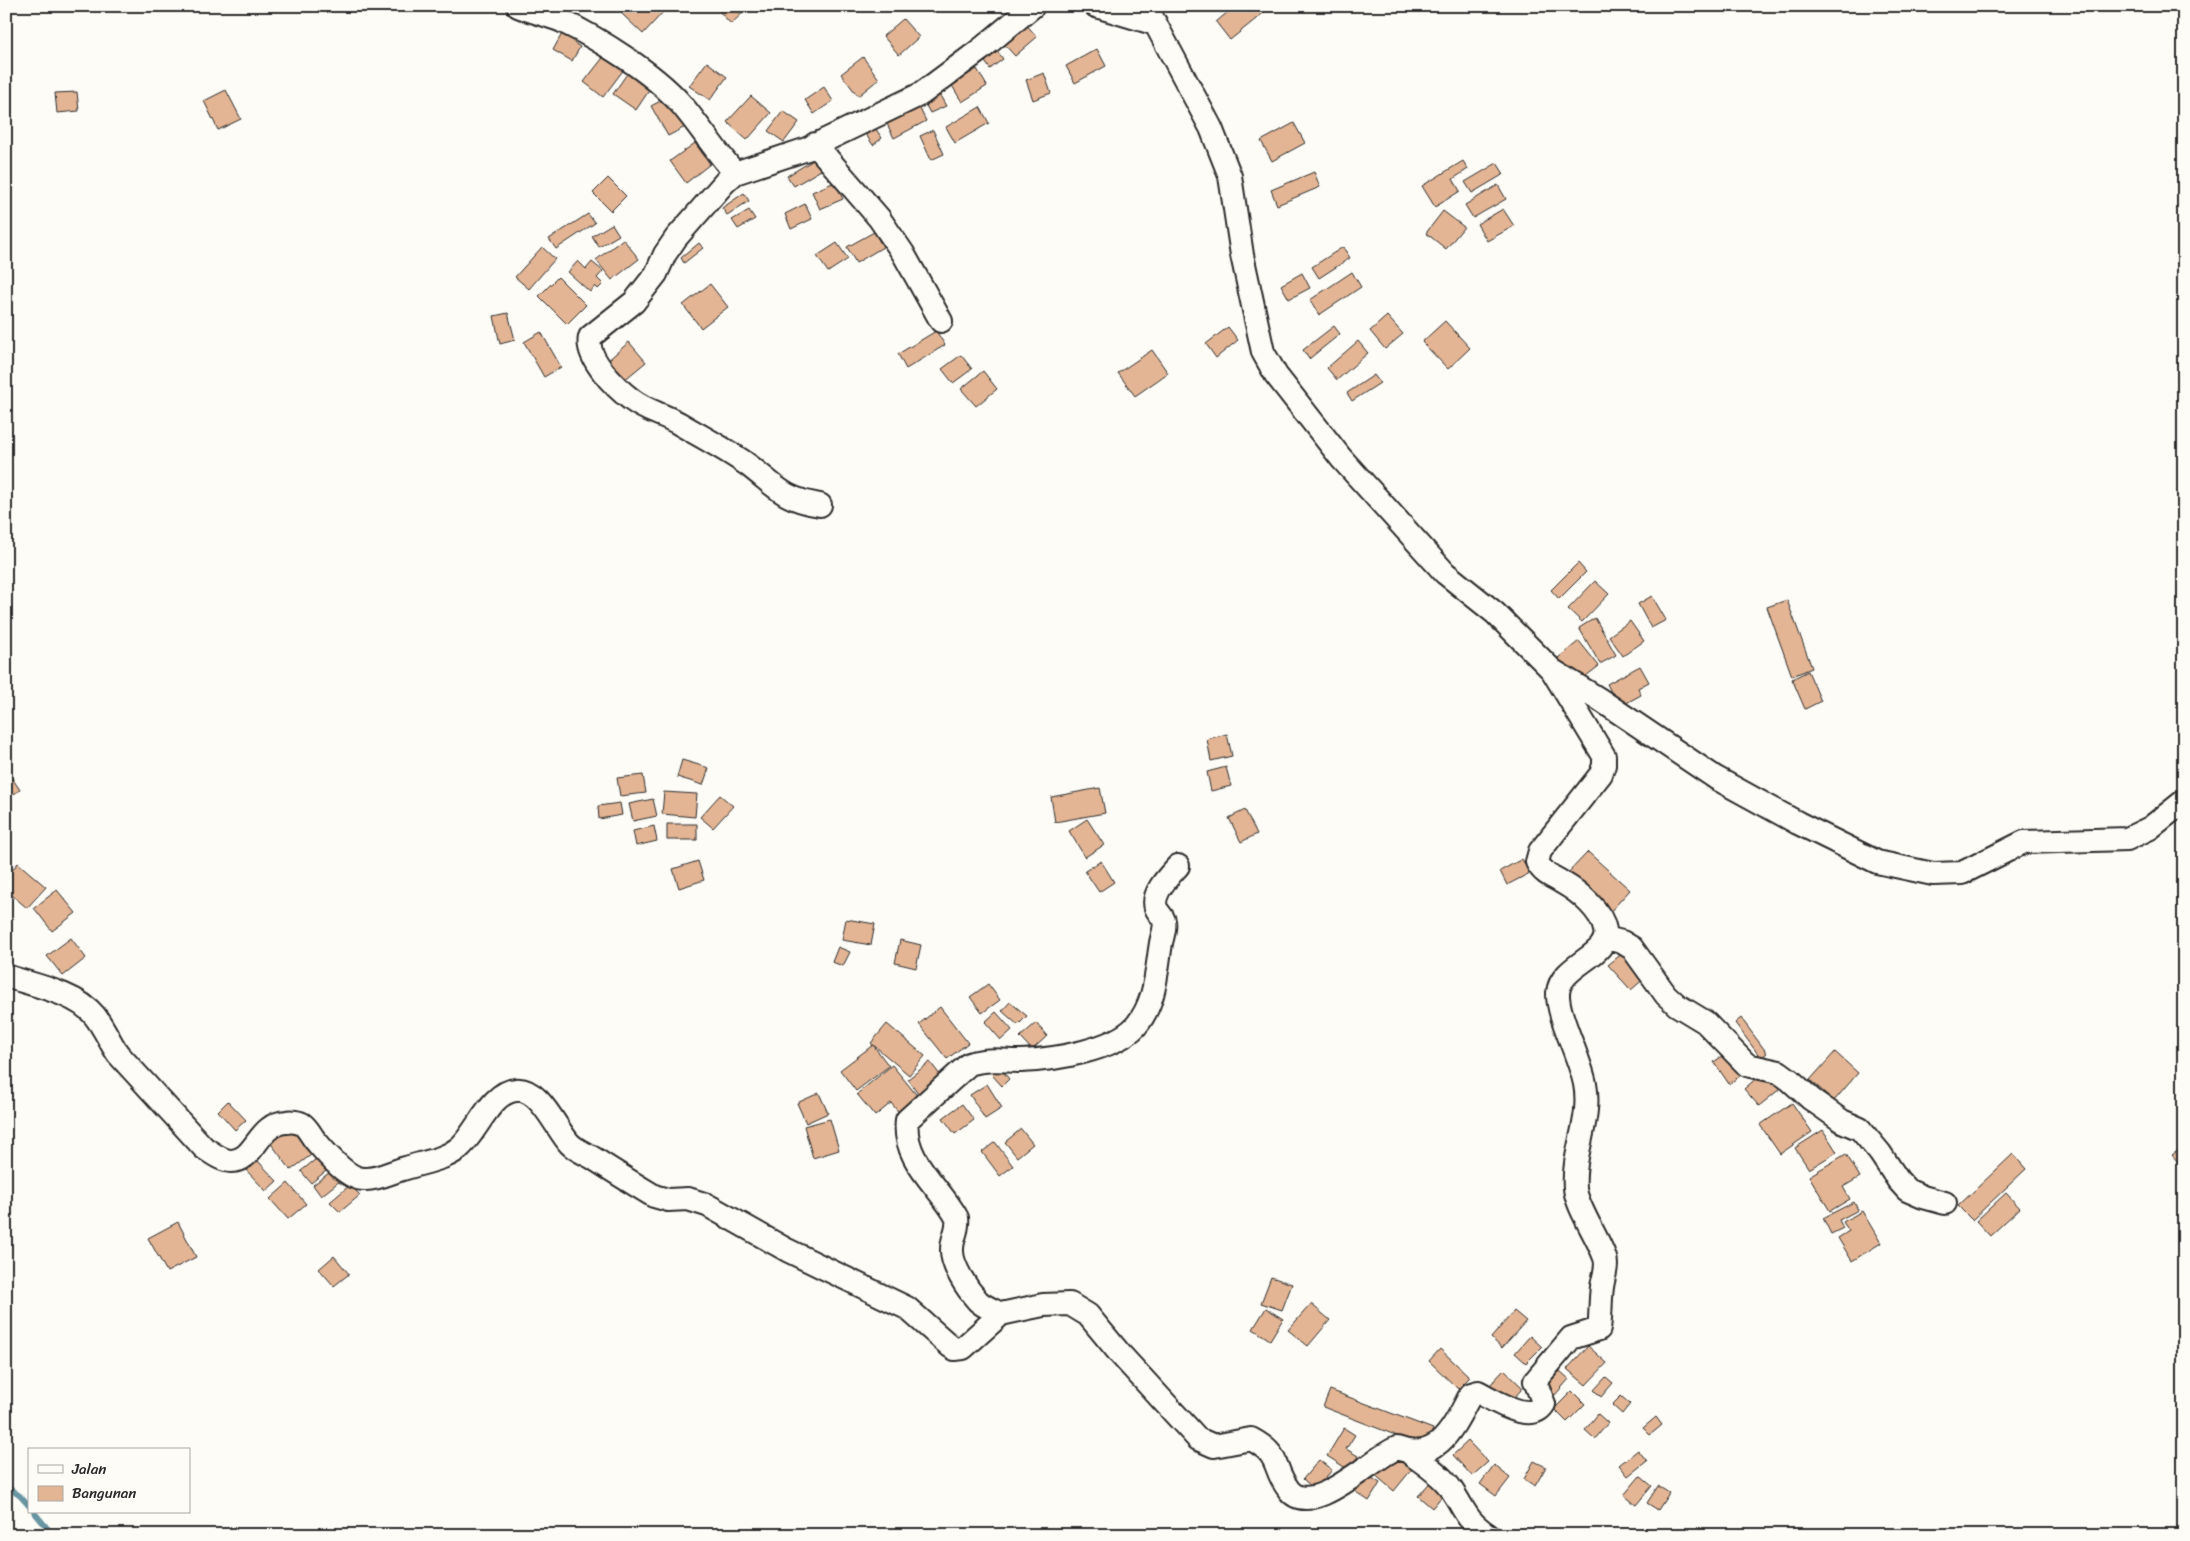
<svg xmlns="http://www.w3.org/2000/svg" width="2190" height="1541" font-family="Sriracha,sans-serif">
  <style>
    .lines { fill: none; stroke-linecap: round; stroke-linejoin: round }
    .stream { stroke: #6895a2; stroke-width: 5.5 }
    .building { fill: #e3b594; stroke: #2b2b2b }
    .minor-casing { stroke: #2b2b2b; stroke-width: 26 }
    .minor { stroke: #fdfcf7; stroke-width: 22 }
  </style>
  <rect width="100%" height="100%" fill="#fdfcf7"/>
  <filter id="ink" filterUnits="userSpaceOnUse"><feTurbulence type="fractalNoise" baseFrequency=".02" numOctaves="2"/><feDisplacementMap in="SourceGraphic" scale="10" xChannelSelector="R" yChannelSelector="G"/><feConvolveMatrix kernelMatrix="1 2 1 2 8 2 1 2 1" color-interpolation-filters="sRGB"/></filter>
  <g filter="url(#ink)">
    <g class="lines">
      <path class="stream" d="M6,1486L20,1496L29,1506
        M34,1512L53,1535"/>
    </g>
    <path class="building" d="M630,6H659L664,11L643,34L622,14Z
      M722,6H750L731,24L718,10Z
      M1235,6H1272L1230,40L1216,22Z
      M903,19L919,37L899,55L883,36Z
      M1025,23L1037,37L1015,56L1003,43Z
      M564,30L577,37L574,43L580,47L572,61L553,50Z
      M995,48L1003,59L990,69L982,57Z
      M1097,49L1106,66L1075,83L1066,66Z
      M609,50L628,64L603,97L584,82Z
      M863,57L879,79L858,96L841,74Z
      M707,62L727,77L710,100L689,86Z
      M631,68L654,83L636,110L613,94Z
      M977,69L987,86L962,102L951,84Z
      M1044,73L1051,93L1033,100L1026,80Z
      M824,87L833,101L814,114L805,100Z
      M226,90L241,119L218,130L204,101Z
      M77,92L79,111L57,113L55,93Z
      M938,92L946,106L930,113L923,100Z
      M670,96L687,126L668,136L651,106Z
      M751,96L771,113L747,140L727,122Z
      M917,103L926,121L894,138L885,120Z
      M980,107L989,123L955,143L946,127Z
      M783,111L799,122L784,142L768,131Z
      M1294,123L1305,143L1272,161L1261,141Z
      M873,125L882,138L873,145L864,132Z
      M933,130L944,154L931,160L920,136Z
      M695,143L710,164L686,183L670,161Z
      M815,159L821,170L794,186L787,176Z
      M1463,161L1468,169L1453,179L1460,191L1435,207L1422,186Z
      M1497,163L1504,174L1472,193L1465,182Z
      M1314,172L1320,187L1277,205L1271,190Z
      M608,178L626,196L611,211L593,193Z
      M835,182L843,199L820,209L812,192Z
      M1498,185L1506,199L1473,218L1465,205Z
      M744,193L749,201L727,215L722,208Z
      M805,204L812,219L791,229L785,214Z
      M1503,209L1514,226L1487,241L1477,224Z
      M749,210L755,219L738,229L732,220Z
      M1443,211L1464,227L1446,249L1426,233Z
      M588,214L595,223L556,249L549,239Z
      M612,224L619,235L599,247L592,236Z
      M874,232L883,247L856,263L847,247Z
      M623,239L639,259L612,280L596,260Z
      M699,243L703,248L684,263L681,258Z
      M837,243L848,259L828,272L817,256Z
      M542,247L555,259L529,289L515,277Z
      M1343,247L1350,258L1319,278L1312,267Z
      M578,261L586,269L592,262L603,271L597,278L603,284L598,289L595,286L590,292L568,272Z
      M1352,272L1361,287L1319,315L1310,300Z
      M1302,273L1310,288L1289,299L1281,285Z
      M558,277L586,305L567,324L539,296Z
      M710,284L728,307L701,328L683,305Z
      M508,313L515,340L500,344L494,316Z
      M1387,316L1403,334L1385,349L1370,331Z
      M1445,321L1470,348L1448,369L1422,342Z
      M1334,326L1340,334L1309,359L1303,350Z
      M1228,327L1238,340L1216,358L1206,344Z
      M936,331L945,345L906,369L898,354Z
      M541,332L561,367L544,377L524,342Z
      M1358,341L1368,353L1337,380L1327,368Z
      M629,342L646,362L623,381L606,362Z
      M1152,350L1168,373L1135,396L1118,373Z
      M961,355L972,369L953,383L942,369Z
      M983,371L997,389L976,406L961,389Z
      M1374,375L1380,383L1352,401L1347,393Z
      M1578,563L1586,572L1559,599L1551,590Z
      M1595,581L1609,594L1582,622L1568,609Z
      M1652,596L1666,620L1651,628L1638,604Z
      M1787,600L1812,668L1792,676L1767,607Z
      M1595,618L1616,655L1600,664L1579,628Z
      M1630,621L1644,641L1623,656L1609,636Z
      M1579,641L1599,666L1578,682L1558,658Z
      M1640,666L1649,682L1638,688L1641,695L1619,707L1607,684Z
      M1808,671L1821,701L1805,709L1792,679Z
      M1227,734L1232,756L1211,761L1207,739Z
      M682,760L709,768L703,785L677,777Z
      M1226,767L1231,786L1211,791L1207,772Z
      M6,769L20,790L6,799Z
      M643,775L646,793L620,796L617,778Z
      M1100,788L1105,813L1055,822L1051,797Z
      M664,792L697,794L695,817L662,814Z
      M720,795L733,806L713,828L700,817Z
      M653,799L657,816L633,821L629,804Z
      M620,803L622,815L599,819L598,806Z
      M1245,810L1257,834L1241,842L1229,818Z
      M1087,819L1104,845L1085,857L1069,831Z
      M667,824H697V840H667Z
      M654,826L657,841L636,846L633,831Z
      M1588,852L1630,890L1609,913L1566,875Z
      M1522,859L1530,873L1507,885L1500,871Z
      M698,861L704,880L679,888L673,869Z
      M1101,861L1114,882L1099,892L1085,871Z
      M18,863L46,887L27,908L6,890V877Z
      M57,890L76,913L52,931L34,908Z
      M846,919L875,924L871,945L842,940Z
      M71,938L86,958L63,976L47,956Z
      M900,940L921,945L916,968L895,963Z
      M838,947L850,952L843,966L832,962Z
      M1624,952L1646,977L1631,990L1608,965Z
      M988,984L1000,1000L982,1013L970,997Z
      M1010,1002L1027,1016L1018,1025L1002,1011Z
      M940,1007L968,1043L947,1059L919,1024Z
      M996,1012L1012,1030L1001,1040L985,1022Z
      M1741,1018L1767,1053L1761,1058L1735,1023Z
      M1036,1023L1047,1036L1032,1050L1020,1037Z
      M887,1024L925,1056L909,1075L871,1043Z
      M873,1045L889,1066L856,1091L840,1070Z
      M1729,1051L1744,1073L1729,1084L1714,1062Z
      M1835,1052L1858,1073L1834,1101L1810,1080Z
      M930,1062L944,1080L921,1097L908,1079Z
      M892,1065L920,1099L901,1115L891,1103L875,1116L857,1094Z
      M1000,1068L1009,1079L1002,1086L992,1075Z
      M1766,1070L1781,1088L1759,1106L1744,1089Z
      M987,1084L1002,1108L985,1119L970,1095Z
      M819,1093L828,1113L806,1123L797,1103Z
      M228,1101L246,1120L235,1130L218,1111Z
      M1792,1103L1812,1132L1780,1154L1760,1125Z
      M962,1104L974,1120L955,1134L943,1118Z
      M830,1119L839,1150L813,1158L804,1126Z
      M293,1123L315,1152L291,1170L269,1141Z
      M1021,1129L1033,1144L1017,1157L1005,1142Z
      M1823,1130L1837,1152L1809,1169L1795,1148Z
      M995,1142L1013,1166L1000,1176L982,1152Z
      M2184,1146V1169L2172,1155Z
      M1846,1154L1860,1177L1843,1187L1850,1199L1830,1211L1809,1176Z
      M2013,1154L2026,1169L1972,1220L1958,1206Z
      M321,1155L331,1167L311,1183L301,1171Z
      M256,1159L277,1181L266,1191L245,1169Z
      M333,1170L341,1180L321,1196L313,1185Z
      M288,1183L306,1204L288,1219L270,1199Z
      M350,1185L360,1195L340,1212L330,1202Z
      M2006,1193L2020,1208L1990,1236L1976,1221Z
      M1854,1202L1858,1210L1839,1220L1843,1228L1831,1234L1823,1218Z
      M1862,1211L1881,1243L1852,1261L1838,1238L1849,1231L1843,1222Z
      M178,1222L196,1257L167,1272L148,1238Z
      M334,1256L349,1274L334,1286L319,1269Z
      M1271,1277L1292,1284L1282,1310L1261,1303Z
      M1311,1304L1330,1320L1308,1346L1288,1330Z
      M1266,1308L1283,1319L1270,1340L1253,1329Z
      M1514,1311L1526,1321L1502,1348L1491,1338Z
      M1530,1336L1542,1347L1526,1363L1515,1353Z
      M1588,1346L1607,1363L1586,1385L1567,1369Z
      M1440,1349L1470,1377L1458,1389L1429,1361Z
      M1504,1370L1523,1388L1509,1403L1490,1385Z
      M1560,1371L1569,1379L1555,1395L1546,1387Z
      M1606,1377L1613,1383L1601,1397L1594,1390Z
      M1330,1390L1433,1429L1426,1447L1323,1407Z
      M1572,1391L1585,1404L1567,1422L1554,1409Z
      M1621,1396L1630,1404L1622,1414L1612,1405Z
      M1598,1414L1608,1423L1595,1439L1585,1430Z
      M1656,1417L1662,1425L1650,1435L1643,1428Z
      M1344,1428L1355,1435L1346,1449L1358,1456L1349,1470L1327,1456Z
      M1468,1441L1488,1462L1472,1476L1453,1455Z
      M1638,1450L1647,1461L1628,1476L1619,1465Z
      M1390,1452L1412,1469L1394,1491L1373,1473Z
      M1319,1460L1332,1470L1315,1490L1303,1479Z
      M1534,1461L1546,1467L1535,1486L1524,1479Z
      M1494,1465L1510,1478L1496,1496L1480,1484Z
      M1364,1473L1380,1483L1369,1501L1353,1490Z
      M1640,1476L1652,1486L1636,1505L1624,1495Z
      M1435,1477L1448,1489L1432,1508L1418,1496Z
      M1658,1486L1669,1493L1658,1510L1647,1503Z"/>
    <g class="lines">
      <g class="minor-casing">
        <path id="minor" d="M518,6C532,12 548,15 562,21C599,39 654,73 681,104C700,126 715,151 735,173L725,182L676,238L665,254L656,274L634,302L590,337C585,358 616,388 632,400C646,411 665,415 680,424C702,437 727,450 748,465C776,486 782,499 820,505
          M1096,6L1156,24
          M1146,6L1211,128L1230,176L1242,255L1263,352L1276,375L1341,458L1445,573L1495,613L1552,670L1599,699L1716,778L1798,823L1877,862L1933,874L1962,873L2024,842L2127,839L2150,828L2184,801
          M815,144L879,218L903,253L941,321
          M735,173L807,149L921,94L980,50L1033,6
          M1606,938L1622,942L1632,948L1666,995L1677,1005L1705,1022L1747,1065L1779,1072L1790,1080L1811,1099L1842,1121L1860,1129L1880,1153L1898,1180L1907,1190L1923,1197L1945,1203
          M6,976C33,985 76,993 94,1015C104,1027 109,1041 118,1054L204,1148C212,1153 222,1161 231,1161C256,1161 257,1123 287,1122C291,1121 299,1122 302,1124C307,1127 311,1135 314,1139C325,1152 348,1181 366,1179C380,1179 393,1171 406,1168C424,1162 444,1160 459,1148C477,1133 490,1092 516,1090C540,1087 557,1131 570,1144C576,1150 586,1154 593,1158C613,1171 634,1184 654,1196L668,1200L688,1199L707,1205L787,1250L907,1308L950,1346L955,1349L963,1348L1001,1314L1043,1305L1070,1304L1088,1315L1121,1355L1198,1439L1214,1446L1251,1439C1283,1456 1271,1467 1289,1490C1312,1520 1374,1456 1397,1448C1439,1464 1454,1425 1471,1394L1478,1392C1494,1400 1531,1425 1544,1404L1535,1381L1571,1338L1599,1329C1601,1315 1600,1302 1602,1287C1603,1278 1608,1267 1605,1258C1599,1239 1576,1206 1575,1188C1572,1152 1592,1120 1585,1084C1580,1057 1557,1016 1558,993C1560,964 1611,956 1605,930C1602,911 1579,892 1563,883C1552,876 1543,874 1537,862L1540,851L1601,774L1604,765V756L1552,670
          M1001,1314C994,1310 984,1307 978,1301C967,1289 951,1265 952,1249C952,1238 959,1229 957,1218C940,1186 902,1161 907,1120L969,1064C986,1058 1004,1061 1021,1061C1053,1060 1114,1050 1136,1026C1156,1002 1156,973 1161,943C1162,937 1166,927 1164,921C1163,916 1158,913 1156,908C1151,893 1169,876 1178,866
          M1410,1453C1424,1464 1441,1474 1451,1489C1466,1511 1465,1519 1488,1535"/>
      </g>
      <use href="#minor" class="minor"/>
    </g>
  </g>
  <rect width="2190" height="1541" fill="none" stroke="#fdfcf7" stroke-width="25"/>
  <rect x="12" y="12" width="2165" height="1516" fill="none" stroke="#2b2b2b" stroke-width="2" filter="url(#ink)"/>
  <rect x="28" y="1448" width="162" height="65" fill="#fdfcf7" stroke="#a9a8a5"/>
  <rect x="38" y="1465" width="25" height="8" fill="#fdfcf7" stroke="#a9a8a5"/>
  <text x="72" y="1474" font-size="15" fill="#2b2b2b">Jalan</text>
  <rect x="38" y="1486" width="25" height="15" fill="#e3b594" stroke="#a9a8a5"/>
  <text x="72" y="1498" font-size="15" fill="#2b2b2b">Bangunan</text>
</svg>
